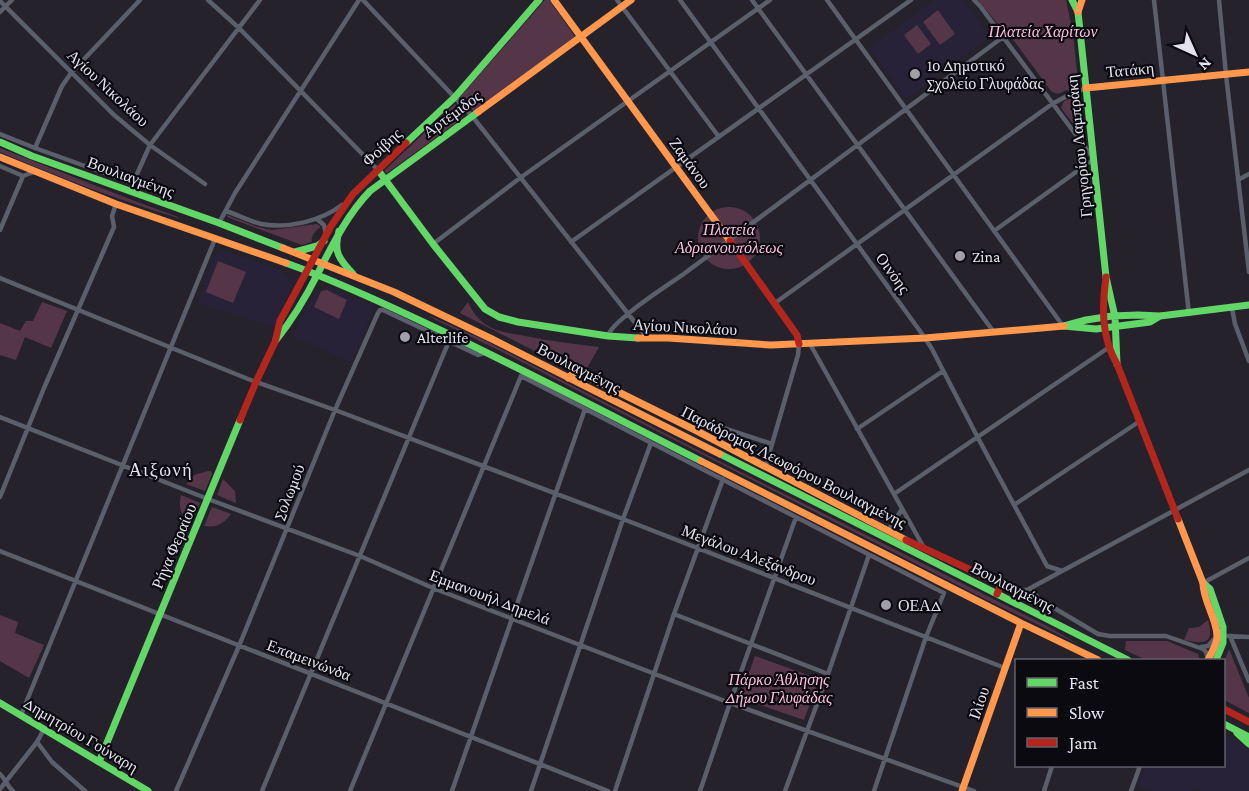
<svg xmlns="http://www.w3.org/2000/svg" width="1249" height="791" font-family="'Crimson Pro',serif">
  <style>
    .built { fill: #282238 }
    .green { fill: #553649 }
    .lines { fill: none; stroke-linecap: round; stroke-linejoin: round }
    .street { stroke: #5b5e6b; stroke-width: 4.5 }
    .fast { stroke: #63d668; stroke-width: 7 }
    .slow { stroke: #ff974d; stroke-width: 7 }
    .jam { stroke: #b3261e; stroke-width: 7 }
    .poi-dot { fill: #a19faa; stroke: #0c0a11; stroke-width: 2 }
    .labels { text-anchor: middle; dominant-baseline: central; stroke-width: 4.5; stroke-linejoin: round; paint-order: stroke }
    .park-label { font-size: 16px; font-style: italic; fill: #fdbee3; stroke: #0c0a11 }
    .poi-label { font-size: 16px; fill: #e4e2ee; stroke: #0c0a11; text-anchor: start }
    .street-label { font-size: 16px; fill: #e4e2ee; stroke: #0c0a11 }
    .neighbourhood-label { font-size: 18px; letter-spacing: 1.5px; fill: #e4e2ee; stroke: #0c0a11 }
  </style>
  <rect width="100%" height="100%" fill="#25222c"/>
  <path class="built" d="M934,0H963L990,37L907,99L869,48Z
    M222,250L283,271L290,278L291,286L289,293L274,327L197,303L215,254Z
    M328,287L375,306L351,362L292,336L316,291Z
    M1224,734L1245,745L1249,753V791H1203L1192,788L1191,791H1154L1139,786L1146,766H1224Z"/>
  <path class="green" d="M545,0H549L576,38L474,112L460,97Z
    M978,0H1066L1073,33L1078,81C1078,87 1074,89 1068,91L1067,90C1061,92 1059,96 1051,91L1006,30L1001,28Z
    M938,10L955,34L940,45L923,22Z
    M917,25L931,44L918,54L904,35Z
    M1079,95L1083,136L1061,108L1064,101Z
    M455,104L464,115L460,120L387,173L385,172V170Z
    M0,148L132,200L178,217V218C118,200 58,177 0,152Z
    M698 238a31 31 0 1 1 62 0a31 31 0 1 1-62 0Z
    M227,215L258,227L272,230L317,224L321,227C317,229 310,236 312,242L302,245L232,219L227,217Z
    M218,261L246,272L233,303L206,292Z
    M327,290L347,300L339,319L314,307L321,291Z
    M42,302L67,311L51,348L25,337L16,360L0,355V323L20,331L26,321H33Z
    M468,302C472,311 477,318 485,324C496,332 512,334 525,336C550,341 574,344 599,347L586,370L577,365L572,370L460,313Z
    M430,316L482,339L719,461L1047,626L1080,645L981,597L504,353L430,317Z
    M208,471H211L212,474L205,491L186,484L194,475Z
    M223,479L235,491L236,503L217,495Z
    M181,495L200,503L191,523C181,518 178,506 181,495Z
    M212,507L231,514C224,524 216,528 204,526Z
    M0,615L18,622L15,633L44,645L29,678L0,661Z
    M1208,620C1215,645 1204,644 1184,640L1189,628L1199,627Z
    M1126,641H1167L1198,654L1200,660H1146L1125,650Z
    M1229,649L1249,698V713L1224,700V662Z
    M755,656L819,679L804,720L740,698Z"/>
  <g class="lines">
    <path class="street" d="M208,0L239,28L378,170
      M363,0L472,116L648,339
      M617,0L719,137
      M680,0L925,338L932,349L978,438L1047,566L1062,571
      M752,0L993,331
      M827,0L1063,326
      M974,0L980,6L1094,159L994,231
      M1154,0L1189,314
      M1219,0L1226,75L1249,272
      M0,1L114,115L150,145L205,184
      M0,12L12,0
      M0,134L35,148L132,183
      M35,148L62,86L71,73L140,0
      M0,166L23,176L34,172
      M1238,180L1249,174
      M129,192L150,145L260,0
      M226,211C238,215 249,221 261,224C288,229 321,221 342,205
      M317,219L324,225L326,234
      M219,223L235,193L359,0
      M0,230L23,176
      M571,242L911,0
      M433,244L520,178L770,0
      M0,278L248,379L335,410L623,519L1005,668
      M775,303L1052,104L1067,96L1086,88
      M1232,308L1235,324L1249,361
      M608,336C611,321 670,284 685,273C791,195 897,116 1003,37
      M810,344L923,546
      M0,417L208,499L360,556L433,588L730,703L974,791
      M857,429L943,371
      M697,431V423L702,421L772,444
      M765,468L798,355L799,344
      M894,494L1108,348
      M0,497L44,388L114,227L112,216L116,204
      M1014,505L1140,421
      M888,531L902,509
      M0,551L608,791
      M1203,583L1249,558
      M1001,584L1017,590H1027L1249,470
      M1033,587V592L1039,599L1098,634L1110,636H1166L1203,649L1206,652L1208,659
      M674,614L828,674
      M1228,636L1249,637
      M1230,636L1249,681
      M1201,647L1208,646L1216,637
      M21,715L215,239
      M37,742L52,762L85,791
      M0,774C6,780 7,786 13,791
      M0,789L37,742L44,729
      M176,791L239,646L335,410L378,313L380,310H383L478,355L487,352
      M262,791L449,341
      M350,791L521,376L944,593L926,637L874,791
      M452,791L585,409
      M531,791L623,519L651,443
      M615,791L674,614L723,479
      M700,791L730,703L796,517
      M785,791L828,674L869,555
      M1044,791L1052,766
      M1131,791L1140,766"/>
    <path class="fast" d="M1072,0L1078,12L1106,277L1115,317L1117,364
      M0,142L32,156L219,223L283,248
      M406,143L455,97L539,0
      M378,170L433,244L485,309L499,317L518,322L608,336L638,338
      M339,231C333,252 339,259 353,274
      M295,252L317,246L324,241
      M286,263C339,282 390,306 440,330C528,372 614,417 701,461
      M1064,326L1096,329L1150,322L1160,316
      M1064,326L1086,320L1112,316L1138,315L1160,316L1249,305
      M276,340C293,319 306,297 318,273C333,244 347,215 370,191L478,112
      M720,454L1128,660
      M1203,583L1210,589L1223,627V643L1216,660
      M0,703L148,791
      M1224,724L1249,737
      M1237,733L1249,744
      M99,762L240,420"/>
    <path class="slow" d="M554,0L730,241
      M1078,12L1082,0
      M1086,88L1249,72
      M478,112L631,0
      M0,157L116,204L286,263
      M283,248L394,292L492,339L720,454
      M638,338H668L771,345L925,338L1064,326
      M568,378L576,371L697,431L906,540
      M701,461L1021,623L1098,660
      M1178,519L1203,583C1203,602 1218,620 1217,638C1216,646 1211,653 1208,660
      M962,791L1021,623"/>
    <path class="jam" d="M730,241L797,335L799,344
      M1106,277C1102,307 1101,337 1117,364L1178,519
      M240,420L256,382L275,342L280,321L331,226L353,194L406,143
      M906,540L1001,584L997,594
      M1224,709L1249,722"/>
  </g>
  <g class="poi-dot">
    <circle cx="915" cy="74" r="6"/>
    <circle cx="960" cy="256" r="6"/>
    <circle cx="405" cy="337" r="6"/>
    <circle cx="886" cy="605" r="6"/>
  </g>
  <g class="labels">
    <g class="park-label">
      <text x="1043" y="31">Πλατεία Χαρίτων</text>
      <text x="729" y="229">Πλατεία<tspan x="729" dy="18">Αδριανουπόλεως</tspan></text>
      <text x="779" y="679">Πάρκο Άθλησης<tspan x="779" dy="18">Δήμου Γλυφάδας</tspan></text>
    </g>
    <g class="poi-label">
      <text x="927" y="65">1ο Δημοτικό<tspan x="927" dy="18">Σχολείο Γλυφάδας</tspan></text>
      <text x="972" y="256">Zina</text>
      <text x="417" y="337">Alterlife</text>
      <text x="898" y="605">ΟΕΑΔ</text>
    </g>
    <g class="street-label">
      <text transform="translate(1130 70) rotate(-5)">Τατάκη</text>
      <text transform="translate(108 88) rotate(43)">Αγίου Νικολάου</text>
      <text transform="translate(452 114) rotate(-36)">Αρτέμιδος</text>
      <text transform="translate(1079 146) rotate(-96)">Γρηγορίου Λαμπράκη</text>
      <text transform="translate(382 147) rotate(-43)">Φοίβης</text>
      <text transform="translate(690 163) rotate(54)">Ζαμάνου</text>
      <text transform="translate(131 177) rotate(20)">Βουλιαγμένης</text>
      <text transform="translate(893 273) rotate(54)">Οινόης</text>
      <text transform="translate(685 327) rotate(3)">Αγίου Νικολάου</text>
      <text transform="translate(579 368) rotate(27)">Βουλιαγμένης</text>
      <text transform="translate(794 467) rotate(27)">Παράδρομος Λεωφόρου Βουλιαγμένης</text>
      <text transform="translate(289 492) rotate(-68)">Σολωμού</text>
      <text transform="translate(174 546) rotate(-67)">Ρήγα Φεραίου</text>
      <text transform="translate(749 555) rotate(21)">Μεγάλου Αλεξάνδρου</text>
      <text transform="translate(1013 587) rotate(27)">Βουλιαγμένης</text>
      <text transform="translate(490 597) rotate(21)">Εμμανουήλ Δημελά</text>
      <text transform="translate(309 660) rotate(21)">Επαμεινώνδα</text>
      <text transform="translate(979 703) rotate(-71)">Ιλίου</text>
      <text transform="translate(81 735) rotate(31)">Δημητρίου Γούναρη</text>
    </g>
    <g class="neighbourhood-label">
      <text x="161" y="470">Αιξωνή</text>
    </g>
  </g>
  <rect x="1015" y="659" width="210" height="108" fill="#0c0a11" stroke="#626069" stroke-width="1.5"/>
  <rect x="1027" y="678" width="30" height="9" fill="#63d668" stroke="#626069" stroke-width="1.5"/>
  <text x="1069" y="689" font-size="18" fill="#e4e2ee">Fast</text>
  <rect x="1027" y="708" width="30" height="9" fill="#ff974d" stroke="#626069" stroke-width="1.5"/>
  <text x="1069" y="719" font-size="18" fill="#e4e2ee">Slow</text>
  <rect x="1027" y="738" width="30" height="9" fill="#b3261e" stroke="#626069" stroke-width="1.5"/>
  <text x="1069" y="749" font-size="18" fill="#e4e2ee">Jam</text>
  <g transform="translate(1195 54) rotate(135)" stroke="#0c0a11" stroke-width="4.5" paint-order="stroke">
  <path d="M0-4.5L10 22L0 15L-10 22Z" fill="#e4e2ee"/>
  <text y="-9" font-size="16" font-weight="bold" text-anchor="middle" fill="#e4e2ee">N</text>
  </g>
</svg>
